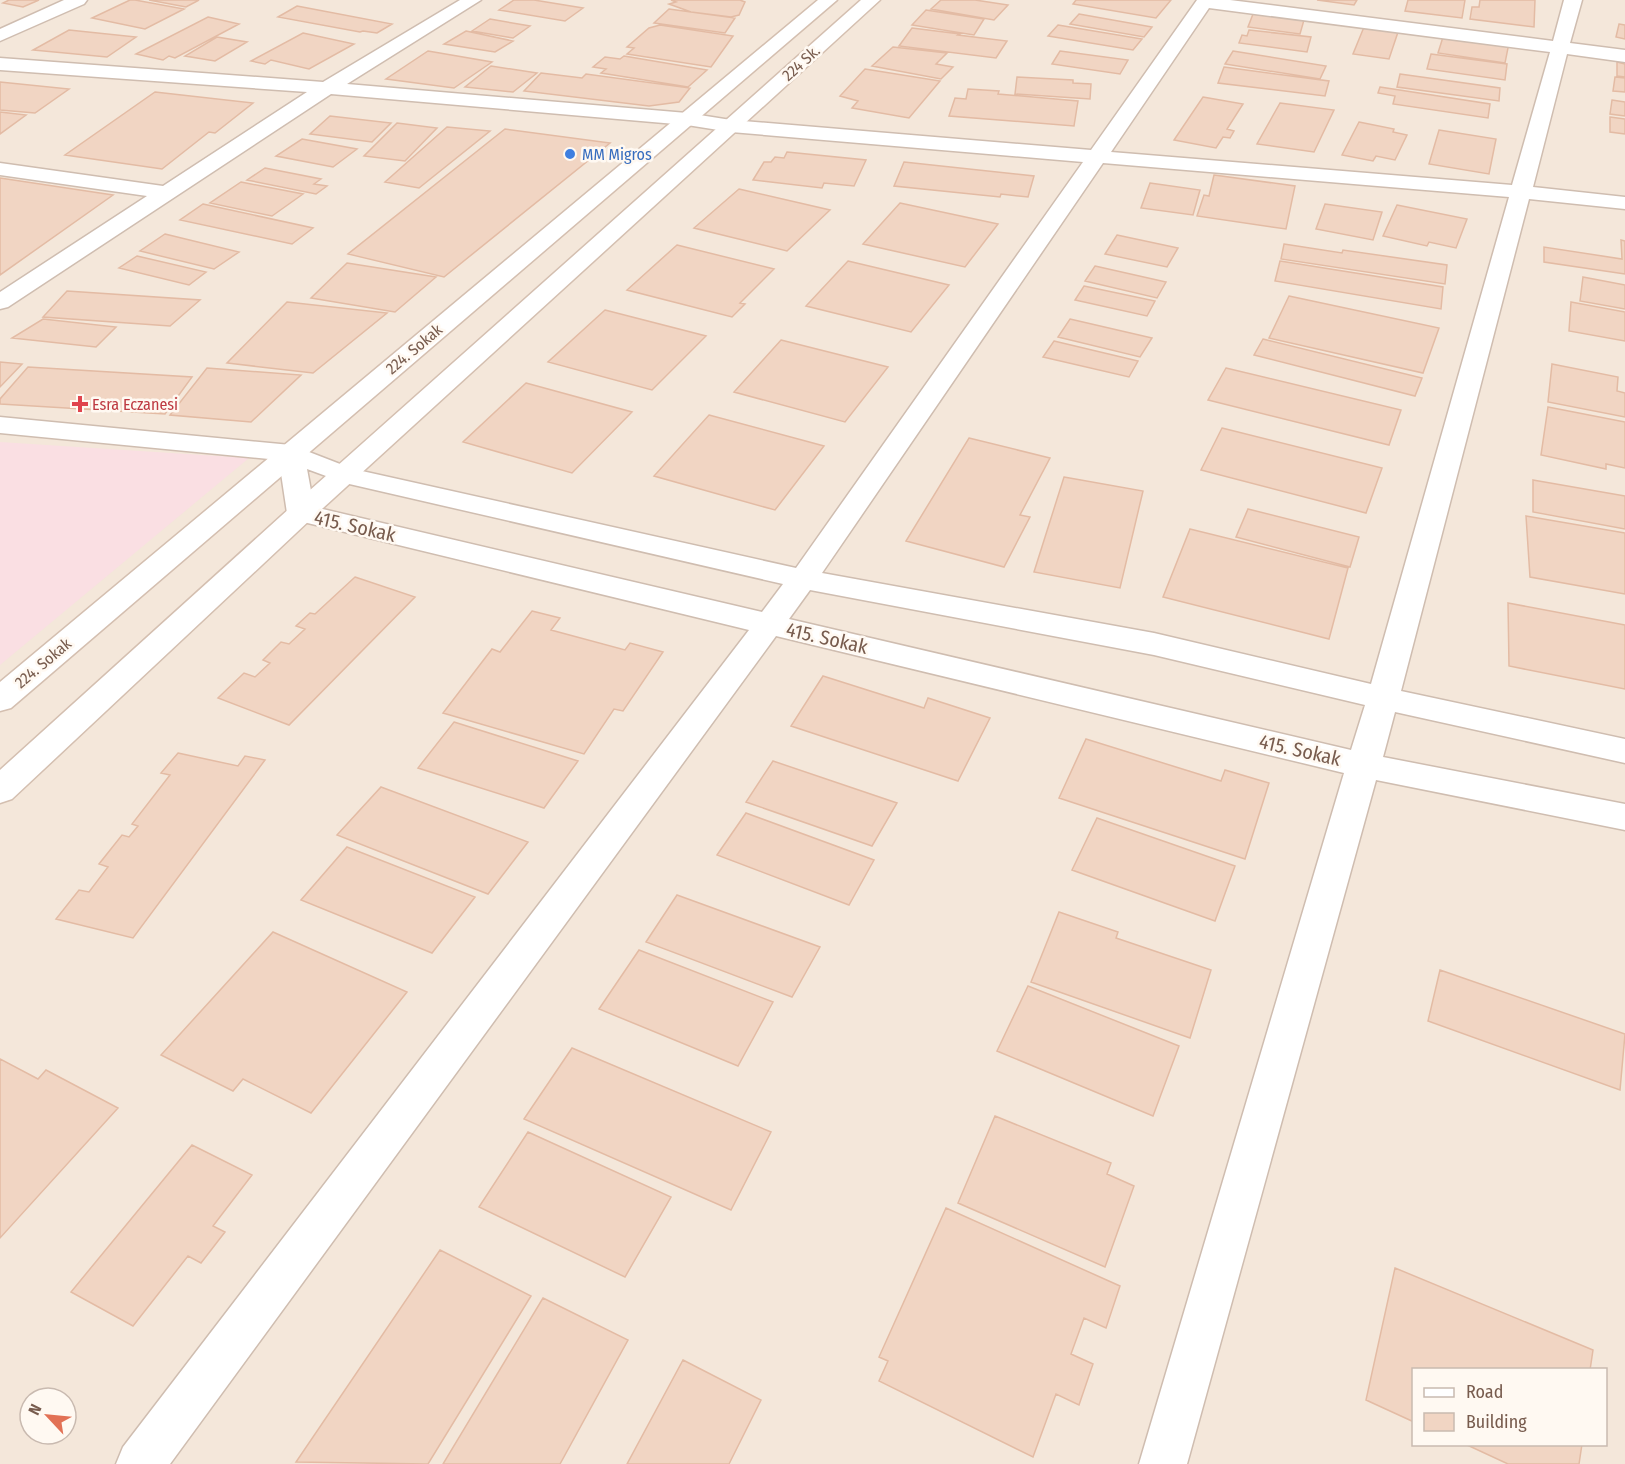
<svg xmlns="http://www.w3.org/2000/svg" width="1625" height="1464" font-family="'Fira Sans Condensed',sans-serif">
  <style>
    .residential { fill: #f4e7da; fill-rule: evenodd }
    .medical { fill: #fadfe3 }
    .building { fill: #f1d5c3; stroke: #e3bba4; stroke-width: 1.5 }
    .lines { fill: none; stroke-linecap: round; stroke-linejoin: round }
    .street-casing { stroke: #cfbdb0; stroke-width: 3 }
    .secondary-casing { stroke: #d4bfb0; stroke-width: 3 }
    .street { fill: #fff; fill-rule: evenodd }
    .secondary { fill: #fff; fill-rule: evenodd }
    .shop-dot { fill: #3f7fe0; stroke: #fff9f2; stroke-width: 2 }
    .health-dot { fill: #e0444e; stroke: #fff9f2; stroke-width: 2 }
    .labels { text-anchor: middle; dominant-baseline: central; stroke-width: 5; stroke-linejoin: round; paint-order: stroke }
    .far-street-label { font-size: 16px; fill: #785c4e; stroke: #fff9f2 }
    .far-shop-label { font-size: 16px; fill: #366cbe; stroke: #fff9f2; text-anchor: start }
    .far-health-label { font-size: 16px; fill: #be3a42; stroke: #fff9f2; text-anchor: start }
    .street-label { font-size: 20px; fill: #785c4e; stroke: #fff9f2 }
  </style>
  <rect width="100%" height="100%" fill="#fcf5eb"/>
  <path class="residential" d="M0,0H1625V1464H0ZM1414,1370H1606V1444H1414ZM30,1398H66V1434H30Z"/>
  <path class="medical" d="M0,442L249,458L0,665Z"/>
  <path class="building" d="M9,0H39L23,7L3,3Z
    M130,0H135L184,9L145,29L92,18Z
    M149,0H199L186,7Z
    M514,0H534L583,8L565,21L499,10Z
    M671,0H740L745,2L739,15L731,17L691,12L669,4L676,2Z
    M941,0H975L1008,5L994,20L931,9Z
    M1076,0H1171L1156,18L1073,4Z
    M1317,0H1357L1354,5Z
    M1408,0H1465L1462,18L1405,11Z
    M1480,0H1535L1534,27L1470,19L1472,7H1479Z
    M297,6L392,24L377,33L363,31L360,32L278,17Z
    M669,9L735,18L725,33L654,23Z
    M926,10L984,19L974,35L912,25Z
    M1079,14L1152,27L1144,37L1070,24Z
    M1253,14L1304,20L1300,34L1248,27Z
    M208,17L239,24L175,58L169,56L163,60L136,54Z
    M490,19L530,26L513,38L472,31Z
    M1619,24L1625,25V39L1616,37Z
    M660,25L733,36L711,67L627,54L634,48L627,47L649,28Z
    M1058,25L1142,39L1133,50L1048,36Z
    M1364,27L1398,32L1389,59L1353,54Z
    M912,28L960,34L958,35L1007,41L996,58L899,46Z
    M69,30L136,37L107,57L33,50Z
    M1249,30L1311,37L1307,52L1239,43L1242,35L1247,36Z
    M466,31L513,41L495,52L444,44Z
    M303,33L354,44L309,69L271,60L265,64L251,61Z
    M217,37L247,42L215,61L185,56Z
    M1443,37L1509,43L1505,63L1438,53Z
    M893,47L947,53L936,64L953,67L941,79L872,66Z
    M428,51L492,62L454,88L386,79Z
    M1060,51L1128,60L1120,74L1052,64Z
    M1233,51L1326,66L1320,79L1225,64Z
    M1431,54L1507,64L1505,80L1427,69Z
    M624,56L707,70L688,87L601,73L606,69L593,67L605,57L620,59Z
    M1617,62L1625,64V77L1617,76Z
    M491,66L537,73L513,92L465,87Z
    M1224,67L1329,81L1325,96L1218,83Z
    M865,69L940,81L909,118L852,108L858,101L840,96Z
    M541,73L582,78L586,74L690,88L679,102L649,106L524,91Z
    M1400,74L1500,88L1499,101L1397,87Z
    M1017,77L1073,80V83L1091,84L1090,99L1015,94Z
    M1615,77L1625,78V92L1613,91Z
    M0,82L69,89L35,113L0,110Z
    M1380,87L1490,104L1488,118L1393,104L1395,96L1378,93Z
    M968,89L999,91L998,94L1078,101L1074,126L949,116L955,98L966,99Z
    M155,92L253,103L215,133L209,132L162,169L65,155Z
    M1203,97L1243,104L1227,129L1234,131L1230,138L1223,137L1216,148L1174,140Z
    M1612,100L1625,102V116L1610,114Z
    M1280,103L1334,110L1314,152L1257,144Z
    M0,112L26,115L0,134Z
    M330,116L391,123L372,142L310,134Z
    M1610,117L1625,119V134L1610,132Z
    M1359,122L1394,129L1393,132L1407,135L1395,160L1376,156L1373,161L1342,155Z
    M397,123L437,128L405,161L364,156Z
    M447,127L490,131L419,188L385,182Z
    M505,129L610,143L444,277L348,254Z
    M1439,130L1496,139L1489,174L1429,164Z
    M302,139L357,149L333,167L276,156Z
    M787,152L866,160L854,186L824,183L822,188L753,180L764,162H771L775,157L784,158Z
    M904,162L1034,176L1028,197L1001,194L1000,197L894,186Z
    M265,168L321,179L314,184L327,186L316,194L247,180Z
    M1214,175L1295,186L1286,229L1197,216L1204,195L1209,196Z
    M0,178L113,195L0,275Z
    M241,182L303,194L272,216L210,203Z
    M1150,183L1200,190L1193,215L1141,208Z
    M739,189L830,210L787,251L694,228Z
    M900,203L998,224L965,267L863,244Z
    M203,204L313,228L292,244L180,220Z
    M1325,204L1382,212L1373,240L1316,229Z
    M1397,205L1467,219L1456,248L1429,242L1427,246L1383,236Z
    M165,234L239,252L214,269L140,251Z
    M1117,235L1178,248L1167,267L1105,254Z
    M1621,240L1625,241V274L1544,262V247L1622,259Z
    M1284,244L1342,253L1343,250L1447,265L1445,284L1281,259Z
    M677,245L774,269L740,303L745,304L732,317L627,290Z
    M137,256L206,272L189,285L119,268Z
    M848,261L949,285L911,332L806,306Z
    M1280,261L1443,287L1441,309L1275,281Z
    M347,263L436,277L395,312L311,298Z
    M1095,266L1166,282L1157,298L1085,281Z
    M1583,277L1625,285V309L1580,301Z
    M1084,286L1155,301L1147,316L1075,300Z
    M67,291L200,300L170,326L43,317Z
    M1289,296L1439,328L1423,373L1269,338Z
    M287,302L387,313L313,373L227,363Z
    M1571,302L1625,312V341L1569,331Z
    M605,310L706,336L652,390L548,362Z
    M43,319L116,327L96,347L12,338Z
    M1070,319L1152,338L1140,357L1058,337Z
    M1263,339L1422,378L1415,396L1254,355Z
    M781,340L888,367L845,422L734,392Z
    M1054,341L1138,361L1129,377L1043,357Z
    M0,362L22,364L0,387Z
    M1552,364L1618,377L1617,391L1625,393V417L1548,402Z
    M28,367L192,377L165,414L0,404V399Z
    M207,368L301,375L251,422L170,415Z
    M1226,368L1401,410L1389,445L1208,400Z
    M526,383L632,412L572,473L463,442Z
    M1548,407L1625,422V468L1606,464V469L1541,455Z
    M709,415L824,446L775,510L654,476Z
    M1222,428L1382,468L1366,513L1201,470Z
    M969,438L1050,458L1020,515L1030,517L1004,567L906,541Z
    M1064,477L1143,491L1120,588L1034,572Z
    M1533,480L1625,496V529L1533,512Z
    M1248,509L1359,537L1350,567L1236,537Z
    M1526,516L1625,533V594L1530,577Z
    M1190,529L1348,568L1329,639L1163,597Z
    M355,577L415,597L289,725L218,698L244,673L255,677L270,663L263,660L281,642L289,644L305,629L296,626L310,613L315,614Z
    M1508,603L1625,625V689L1509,666Z
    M532,611L560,618L551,630L625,650L630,643L663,652L623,711L614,709L584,754L443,713L492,649L500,652Z
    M823,676L924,708L928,698L990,718L958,781L791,726Z
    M454,722L578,761L544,808L418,768Z
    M1086,739L1221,781L1225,770L1269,783L1245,859L1059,798Z
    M178,753L238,766L245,756L265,760L133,938L56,919L79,890L89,892L108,867L99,864L122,835L129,837L138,826L132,824L170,775L161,773Z
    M773,761L897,803L872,846L746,802Z
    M381,787L528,842L488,894L337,835Z
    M746,813L874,860L849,905L717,855Z
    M1097,818L1235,866L1215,921L1072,870Z
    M347,847L475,897L432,953L301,900Z
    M677,895L820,947L792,997L646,942Z
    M1059,912L1118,932L1116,938L1211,970L1190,1038L1031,982Z
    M273,932L407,992L311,1113L243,1079L233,1091L161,1055Z
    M639,950L773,1002L738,1066L599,1009Z
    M1440,970L1625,1034L1620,1090L1428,1021Z
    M1028,986L1179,1046L1153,1116L997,1051Z
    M572,1048L771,1132L731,1210L524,1119Z
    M0,1059L38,1079L46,1070L118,1108L0,1238Z
    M995,1116L1111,1163L1107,1174L1134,1186L1105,1267L958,1203Z
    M528,1132L671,1197L625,1277L479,1207Z
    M192,1145L252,1175L213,1226L225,1232L201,1263L188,1256L133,1326L71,1292Z
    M946,1208L1120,1286L1106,1328L1084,1318L1071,1354L1093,1364L1079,1405L1056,1394L1033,1457L879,1381L888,1361L879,1357Z
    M440,1250L531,1296L428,1464L296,1462Z
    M1395,1268L1593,1350L1590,1370H1414V1422L1366,1400Z
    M543,1298L628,1340L560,1464H443Z
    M683,1360L761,1400L729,1464H627Z
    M1465,1444H1582L1579,1464H1508Z"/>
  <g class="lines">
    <g class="street-casing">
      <path id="street" d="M64,0H87L84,4L0,41V29Z
        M460,0H481L347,84L687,113L731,120L1091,150L1197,0H1230L1553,41L1564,0H1582L1570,43L1625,50V62L1567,54L1533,187L1625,197V209L1529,199L1401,691L1625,739V763L1395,712L1383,757L1625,804V830L1376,780L1187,1464H1139L1344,773L776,636L170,1464H116L123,1447L749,630L291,519L287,513L279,460L0,433V417L291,445L353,469L796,568L1083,162L731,132L687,125L331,94L8,307L0,309V292L147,196L0,175V163L163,186L307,92L0,70V58L323,82ZM1209,8L1550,52L1512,185L1111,152ZM1103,163L1509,197L1371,684L1154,633L822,573ZM307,469L345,483L783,584L762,612L314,507ZM810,590L1154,655L1365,705L1351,750L789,619Z"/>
    </g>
    <g class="secondary-casing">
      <path id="secondary" d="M818,0H837L11,708L0,711V682Z
        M861,0H880L311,519L12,799L0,803V770L291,507Z"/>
    </g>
    <use href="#street" class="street"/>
    <use href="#secondary" class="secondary"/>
  </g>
  <circle class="shop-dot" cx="570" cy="154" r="6"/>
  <path class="health-dot" d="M77 395h6v6h6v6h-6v6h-6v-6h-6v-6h6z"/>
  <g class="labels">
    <g class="far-street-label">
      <text transform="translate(801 63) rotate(-42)">224 Sk.</text>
      <text transform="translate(414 349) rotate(-40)">224. Sokak</text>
      <text transform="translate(43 663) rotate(-40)">224. Sokak</text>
    </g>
    <g class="far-shop-label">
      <text x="582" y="154">MM Migros</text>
    </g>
    <g class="far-health-label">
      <text x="92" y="404">Esra Eczanesi</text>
    </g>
    <g class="street-label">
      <text transform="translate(355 526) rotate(13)">415. Sokak</text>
      <text transform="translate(827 638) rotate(13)">415. Sokak</text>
      <text transform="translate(1300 750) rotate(13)">415. Sokak</text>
    </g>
  </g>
  <rect x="1412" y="1368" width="195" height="78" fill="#fff9f2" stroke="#c9bab0" stroke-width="1.5"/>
  <rect x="1424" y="1388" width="30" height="9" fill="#ffffff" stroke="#c9bab0" stroke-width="1.5"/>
  <text x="1466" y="1398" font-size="18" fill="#785c4e">Road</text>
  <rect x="1424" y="1413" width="30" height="18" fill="#f1d5c3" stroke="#c9bab0" stroke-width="1.5"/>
  <text x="1466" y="1428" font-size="18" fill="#785c4e">Building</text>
  <g transform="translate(48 1416) rotate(296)"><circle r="28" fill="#fff9f2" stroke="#c9bab0" stroke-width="1.5"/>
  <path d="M0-4.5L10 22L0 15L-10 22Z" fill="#e27155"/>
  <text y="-9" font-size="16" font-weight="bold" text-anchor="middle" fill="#785c4e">N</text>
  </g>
</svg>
